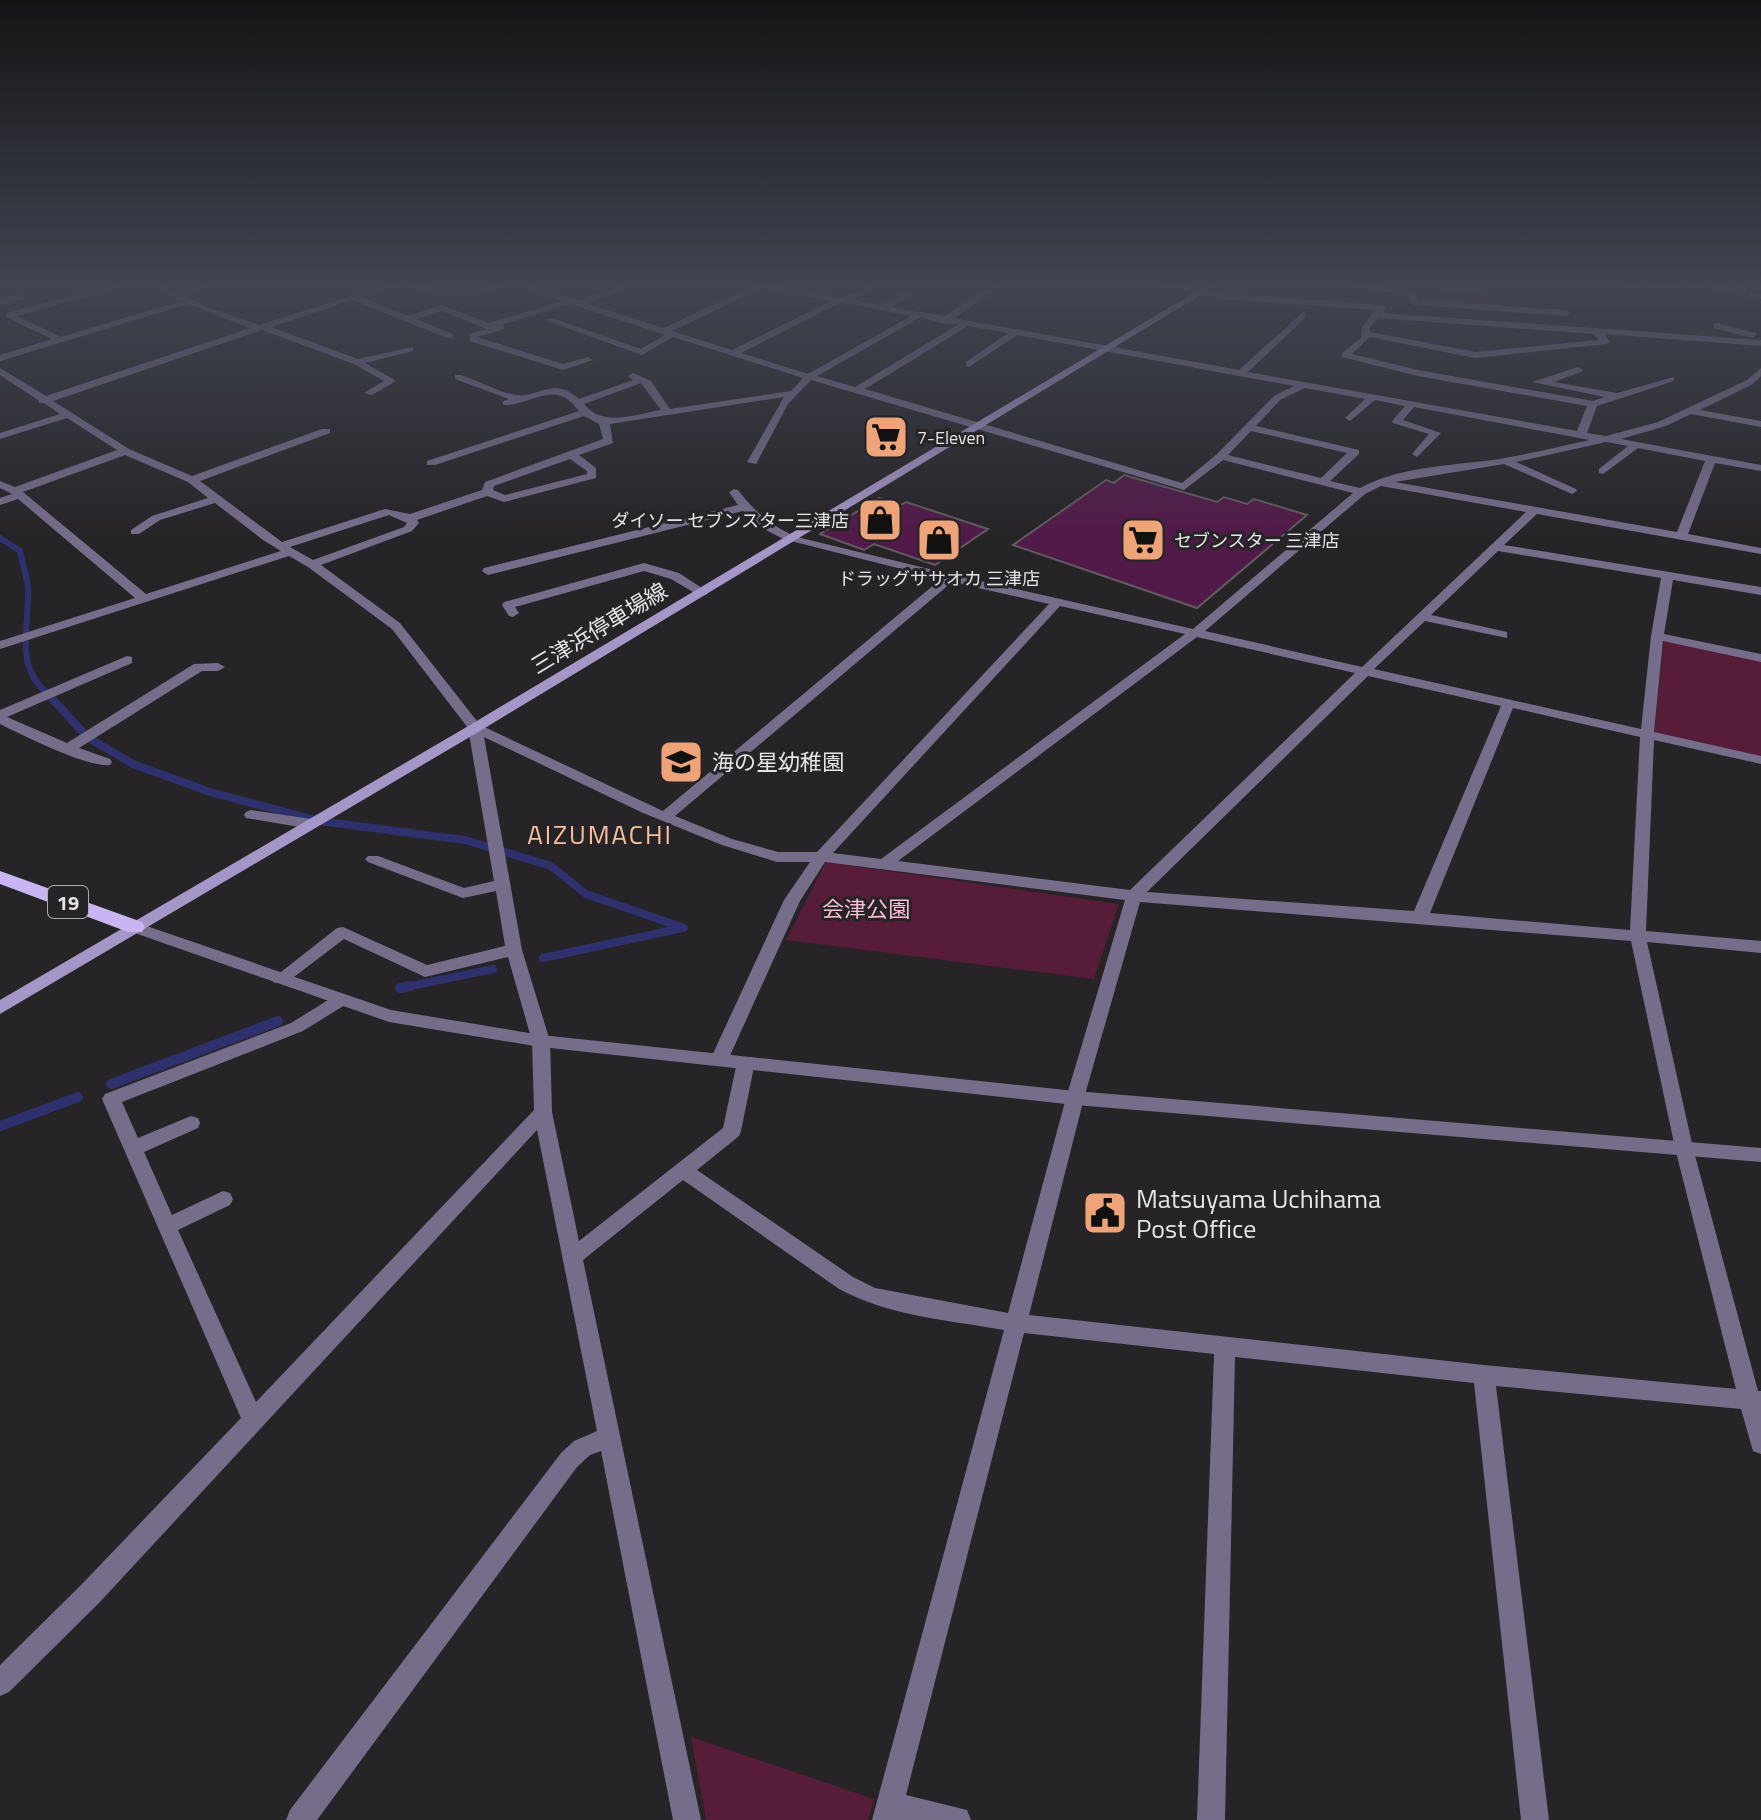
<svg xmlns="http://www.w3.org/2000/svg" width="1761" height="1820" font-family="'Titillium Web','Noto Sans JP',sans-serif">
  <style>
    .green { fill: #571c38 }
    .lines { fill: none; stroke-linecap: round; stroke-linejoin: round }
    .stream-far2 { stroke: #2f306e; stroke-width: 6 }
    .stream-far1 { stroke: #2f306e; stroke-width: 8 }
    .stream { stroke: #2f306e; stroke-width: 10 }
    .building { fill: #521a49; stroke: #605c5f; stroke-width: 2 }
    .minor { fill: #766d8b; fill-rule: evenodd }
    .tertiary { fill: #766d8b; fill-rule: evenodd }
    .secondary { fill: #a496c6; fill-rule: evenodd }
    .primary { fill: #c8b6f4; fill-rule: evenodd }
    .rail-casing { stroke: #b5b4b6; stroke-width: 6 }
    .rail { stroke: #262427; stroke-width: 4; stroke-dasharray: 11; stroke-linecap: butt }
    .labels { text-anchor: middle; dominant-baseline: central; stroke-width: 6; stroke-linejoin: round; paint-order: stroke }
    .far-poi-label { font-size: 18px; fill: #e5e4e6; stroke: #262427; text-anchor: start }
    .shield { fill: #262427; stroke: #acaaad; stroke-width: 2 }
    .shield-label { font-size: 20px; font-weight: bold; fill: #e5e4e6 }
    .street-label { font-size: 22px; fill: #e5e4e6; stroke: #262427 }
    .poi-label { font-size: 22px; fill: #e5e4e6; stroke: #262427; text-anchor: start }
    .park-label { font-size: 22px; fill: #fcbcd5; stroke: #262427 }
    .quarter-label { font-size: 26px; letter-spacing: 2px; fill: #f8be9e; stroke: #262427 }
    .near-poi-label { font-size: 26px; fill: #e5e4e6; stroke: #262427; text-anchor: start }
  </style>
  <rect width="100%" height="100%" fill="#262427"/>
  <path class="green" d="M1436,282L1485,285L1491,306L1439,303Z
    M1664,641L1761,661V759L1654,734Z
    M826,862L1119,904L1094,979L786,940Z
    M691,1737L874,1799L868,1820H706Z"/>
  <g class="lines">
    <path class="stream-far2" d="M0,538L20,551C22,563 27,576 28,588C30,627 13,665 48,694L46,696"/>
    <path class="stream-far1" d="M48,694L87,737L133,764L210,792L319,821L465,840L551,866L586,894L684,928
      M543,958L683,928
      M401,988L493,969"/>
    <path class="stream" d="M400,988L411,986
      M111,1084L278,1021
      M0,1126L78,1097"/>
  </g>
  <path class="building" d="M1124,475L1217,502L1224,497L1247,504L1254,499L1307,515L1197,608L1013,545L1106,480L1114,483Z
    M879,498L901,505L906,502L988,529L935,565L874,544L864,550L820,534Z"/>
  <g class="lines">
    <path class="minor" d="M0,282H7L0,286Z
      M128,282H142L17,316L61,337L181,301L146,282H157L177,292L218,282V286L184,295L207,307L259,325L395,282H410L452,291L522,282L580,301L627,282H639L588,304L664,328L753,286L742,282H760L844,298L873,282H883L853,300L882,305L906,291L909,292V296L891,307L945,316L997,282H1007L954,318L1239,370L1303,312L1306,313V317L1248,372L1577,431L1587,406L1418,376L1342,357V353L1361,338L1362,327L1376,310L1222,299L1190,291L1106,282L1190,285L1222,293L1382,305L1386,308L1383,313L1761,340V346L1604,334L1610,342L1608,344L1475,358L1370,337L1352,354L1418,370L1593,401L1605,397L1532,382L1578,367L1583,370L1581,372L1554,382L1617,393L1674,377V381L1597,406L1587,433L1606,436L1658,422L1747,380L1761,368V376L1753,384L1700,410L1761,421V427L1691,414L1666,426L1621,439L1761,465V471L1715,463L1688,534L1761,548V554L1537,514L1504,545L1761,587V595L1673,580L1664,634L1761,654V662L1663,641L1654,732L1761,756V764L1654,740L1646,931L1761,941V953L1647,942L1693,1148L1758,1391H1761V1454L1753,1451L1741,1409L1496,1386L1549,1820H1521L1474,1383L1235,1357L1225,1820H1197L1214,1354L1024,1333L906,1795L967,1810L971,1820H872L1004,1330C948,1320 889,1316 839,1289L683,1180L583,1260L701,1820H673L601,1451L590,1455L577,1467L317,1820H286L290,1810L561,1453L574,1441L597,1431L537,1130L99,1603L9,1692L0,1696V1665L81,1585L241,1418L102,1099L105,1094L291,1023L333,997H345L348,1001L345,1005L303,1031L122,1102L138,1138L191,1116L198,1118L200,1123L198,1128L144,1152L172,1215L223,1191L230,1193L233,1199L230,1205L178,1230L256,1402L534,1110L532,1041L508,957L425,977L344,939L286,983H274L272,979L337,928L343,927L427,965L505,946L496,891L463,898L368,862L365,859L368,856H378L464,888L494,881L468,728L392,629L308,567L289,556L0,649V641L135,598L18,499L0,505V498L12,494L0,488V481L15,487L117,450L67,418L0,439V433L60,414L44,403H39L38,400L0,375V368L46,396L250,328L188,304L0,361V355L52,339L6,317V313ZM518,286L563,301L488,323L442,305L408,316L361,297L399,287L452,297ZM762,288L831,301L732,350L672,331ZM353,300L447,338H453V334L416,319L442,311L487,329L469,334L470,341L563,370L593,360L588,357L563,364L477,337L504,329L503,324L571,304L665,335L641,349L552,318L545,320L642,355L673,337L803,378L791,391L670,409L651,381L633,373L628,376L633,380L579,399C555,376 539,397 517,395C502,394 477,380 461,375H455V379L509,399L503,401V405C532,406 554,377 579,411L427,461V465H435L584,416L599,424L603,439L485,482L482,490L410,514L385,509L282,542L200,481L330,433V429H322L192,476L129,449L53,401L262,330L354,364L384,381L364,393L372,395L396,381L365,363L413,351V347L358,359L271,327ZM841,302L911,316L808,374L741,353ZM921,317L944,324H959L855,387L817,376ZM1378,318L1594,334L1599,340L1475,352L1370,332V327ZM968,326L1008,333L966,362V366L969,367L1017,335L1294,386L1274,396L1217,454L1182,483L865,389ZM811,380L1184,490L1223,460L1353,493L1193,629L950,574L801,538C774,529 755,512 738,490L734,489L729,492L738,505L484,568L482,571L488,575L743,511L766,530L783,539L941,579L663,811L480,725L400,623L321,565L412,531L419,523L417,520L487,496L504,502L596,478V468L579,455L613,443L610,424L784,397L747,462L756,464L788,404ZM641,383L661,410C635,414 603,428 584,404ZM1305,388L1365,399L1345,418L1350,421L1375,400L1405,406L1392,421L1393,423L1429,434L1412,454L1417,457L1441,433L1403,420L1414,407L1590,440C1562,446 1533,453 1505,458C1457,466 1402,465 1360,488L1330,481L1359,454V450L1256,426L1280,400ZM1251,431L1347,453L1321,478L1228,455ZM1606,442L1628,446L1599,469V473L1603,474L1638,448L1705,461L1677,532L1395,482L1504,464L1572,494L1577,491L1576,489L1516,462ZM125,455L188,482L208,498L152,516L131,530V534H139L160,520L215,503L263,540L281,551L146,594L23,492ZM570,459L587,471V474L505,495L493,490L494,486ZM1381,486L1526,512L1362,667L1205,631L1365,494ZM389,515L407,523L404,527L313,560L290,547ZM1498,551L1661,578L1651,636L1641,729L1374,669L1425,621L1507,638V632L1431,615ZM952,582L1049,604L817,852H778L732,839L675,816ZM1060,606L1185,634L881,859L833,853ZM1197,637L1355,673L1130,890L898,861ZM1368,676L1501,706L1414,911L1147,892ZM1513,708L1640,737L1630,930L1430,913ZM484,737L643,813L722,845L777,862H810L784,900L710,1060L713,1065H725L728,1060L800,901L825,862L1125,900L1066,1098L1008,1313L875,1288L853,1277L697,1170L739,1136L741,1131L755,1062L752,1057H740L737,1062L723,1128L579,1241L552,1112L550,1041L522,950ZM1140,902L1631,941L1675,1148L1736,1389L1484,1365L1029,1315L1084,1098Z
      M1297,282H1330L1411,289L1415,292L1418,300L1566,310L1570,313L1566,316L1414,305L1410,302L1407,294Z
      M1753,292L1761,293V299L1750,297V293Z
      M20,294L23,295V299L0,305V299Z
      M1717,323L1755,333L1757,335L1752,338L1714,328V324Z
      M644,563L679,573L708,592L706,595H698L671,579L644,571L515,607L519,613L513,617L509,616L502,605L504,602Z
      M127,656L132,657V663L7,717L67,743L194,664L218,663L225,667L218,671H202L79,748L110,759L112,762L110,765C88,768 22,735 0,724V710Z
      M251,810L311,819L318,824L311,829L246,818L244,815L246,812Z"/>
    <path class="tertiary" d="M135,922L391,1010L541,1035L1075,1091L1761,1148V1162L1075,1105L541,1047L389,1022L129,931L127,927Z"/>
    <path class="secondary" d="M1212,282H1222L480,731L0,1014V1000L470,725Z"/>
    <path class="primary" d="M0,871L142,922L145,927L142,932H128L0,884Z"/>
    <g class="rail-casing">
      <path id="rail" d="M1483,282L1761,287"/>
    </g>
    <use href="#rail" class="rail"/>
  </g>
  <linearGradient id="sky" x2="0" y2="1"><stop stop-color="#151415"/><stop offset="0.53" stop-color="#414552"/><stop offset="1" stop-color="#414552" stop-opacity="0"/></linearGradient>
  <rect width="1761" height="537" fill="url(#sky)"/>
  <defs>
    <g id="supermarket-square" transform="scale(2.3)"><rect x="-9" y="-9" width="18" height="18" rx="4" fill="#efa378" stroke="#262427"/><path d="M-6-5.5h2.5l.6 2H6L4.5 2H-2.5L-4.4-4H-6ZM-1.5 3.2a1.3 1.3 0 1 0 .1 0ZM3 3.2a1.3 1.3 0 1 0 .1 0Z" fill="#111"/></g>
    <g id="shop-square" transform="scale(2.3)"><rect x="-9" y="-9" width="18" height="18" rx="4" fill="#efa378" stroke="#262427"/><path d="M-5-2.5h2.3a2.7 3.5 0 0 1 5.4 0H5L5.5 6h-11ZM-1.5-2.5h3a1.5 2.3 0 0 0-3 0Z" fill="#111"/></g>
    <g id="school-square" transform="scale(2.3)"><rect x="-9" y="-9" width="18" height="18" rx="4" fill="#efa378" stroke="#262427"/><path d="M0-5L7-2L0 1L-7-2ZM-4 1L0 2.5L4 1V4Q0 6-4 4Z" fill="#111"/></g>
    <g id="civic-square" transform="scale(2.3)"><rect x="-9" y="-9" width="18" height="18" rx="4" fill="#efa378" stroke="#262427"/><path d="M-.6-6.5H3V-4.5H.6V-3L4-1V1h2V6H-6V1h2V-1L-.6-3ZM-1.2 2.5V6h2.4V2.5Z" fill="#111"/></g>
  </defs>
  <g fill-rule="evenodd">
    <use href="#supermarket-square" x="886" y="437"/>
    <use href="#shop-square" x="880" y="520"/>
    <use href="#shop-square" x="939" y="540"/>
    <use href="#supermarket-square" x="1143" y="540"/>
    <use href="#school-square" x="681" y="762"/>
    <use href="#civic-square" x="1105" y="1213"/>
  </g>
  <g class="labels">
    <g class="far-poi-label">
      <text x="917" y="437">7-Eleven</text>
      <text x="849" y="520" text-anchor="end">ダイソー セブンスター三津店</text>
      <text x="1174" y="540">セブンスター 三津店</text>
      <text x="939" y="578" text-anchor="middle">ドラッグササオカ 三津店</text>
    </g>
    <rect class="shield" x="48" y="886" width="40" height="32" rx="6"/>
    <g class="shield-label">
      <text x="68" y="902">19</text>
    </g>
    <g class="street-label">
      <text transform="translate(599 628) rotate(-31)">三津浜停車場線</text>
    </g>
    <g class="poi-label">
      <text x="712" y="762">海の星幼稚園</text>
    </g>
    <g class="park-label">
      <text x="866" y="909">会津公園</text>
    </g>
    <g class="quarter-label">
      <text x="600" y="834">AIZUMACHI</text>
    </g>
    <g class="near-poi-label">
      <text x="1136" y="1198">Matsuyama Uchihama<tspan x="1136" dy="30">Post Office</tspan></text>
    </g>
  </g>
</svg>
